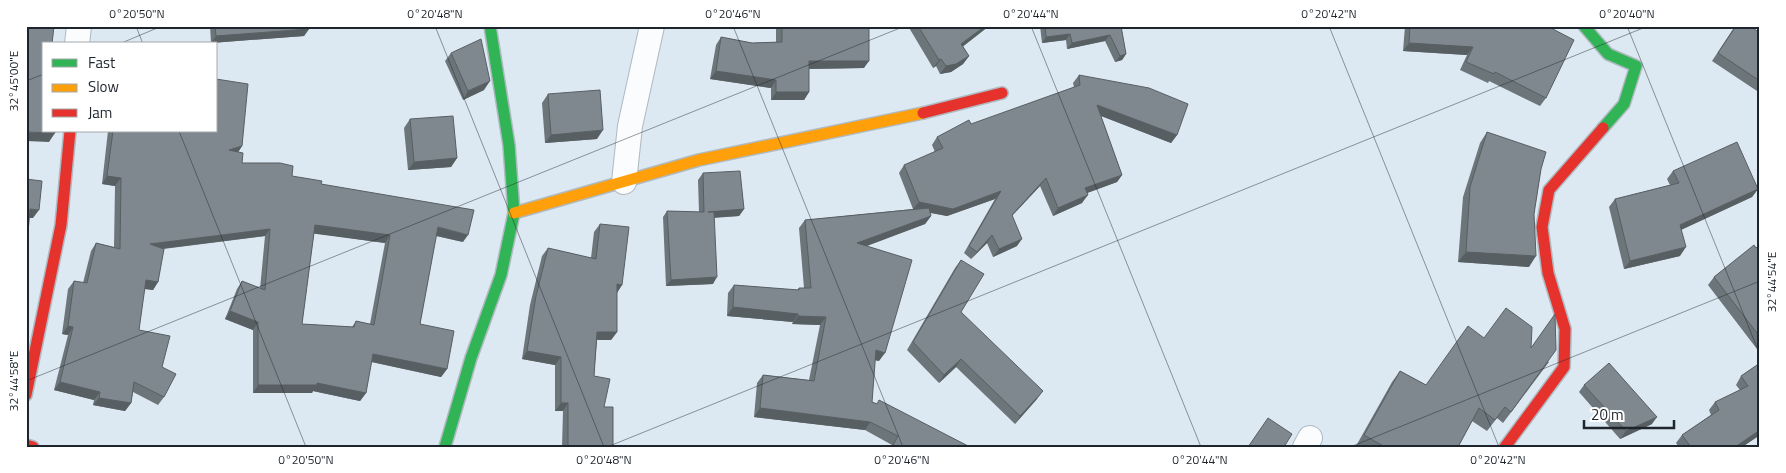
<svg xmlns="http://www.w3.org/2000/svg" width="1786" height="473" font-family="'Titillium Web',sans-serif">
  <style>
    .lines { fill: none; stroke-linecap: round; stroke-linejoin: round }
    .street-casing { stroke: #afb9c0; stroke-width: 26 }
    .fast-casing { stroke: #afb9c0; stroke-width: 14 }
    .slow-casing { stroke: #afb9c0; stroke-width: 14 }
    .jam-casing { stroke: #afb9c0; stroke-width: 14 }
    .street { stroke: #fafcfd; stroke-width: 24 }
    .fast { stroke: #30b455; stroke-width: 11 }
    .slow { stroke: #ff9f0a; stroke-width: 11 }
    .jam { stroke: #e5322d; stroke-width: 11 }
    .wall { fill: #6c757a; fill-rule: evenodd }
    .shaded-wall { fill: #585f63 }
    .building { fill: #7e888e; stroke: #585f63; fill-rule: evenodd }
    .ticks { fill: none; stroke: #1e252c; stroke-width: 1; stroke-opacity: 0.45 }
    .neatline { fill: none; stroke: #1e252c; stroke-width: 2 }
    .ticks-label { font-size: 12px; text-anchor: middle; fill: #1e252c }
  </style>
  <rect width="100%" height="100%" fill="#dce8f2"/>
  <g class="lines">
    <g class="street-casing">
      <path id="street" d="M77,44L79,26
        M624,182L630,126L652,26
        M1305,447L1310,438"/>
    </g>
    <g class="fast-casing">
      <path id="fast" d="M1584,26L1608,54L1636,66L1624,104L1603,128
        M445,447L471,358L501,275L514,213L509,145L490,26"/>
    </g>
    <g class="slow-casing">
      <path id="slow" d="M514,213L699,160L923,113"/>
    </g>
    <g class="jam-casing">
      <path id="jam" d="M923,113L1002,93
        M26,395L61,225L70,131
        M26,445L33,447
        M1505,447L1564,367L1565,329L1548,273L1542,227L1549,190L1603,128"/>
    </g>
    <use href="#street" class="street"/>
    <use href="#fast" class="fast"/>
    <use href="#slow" class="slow"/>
    <use href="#jam" class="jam"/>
  </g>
  <path class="wall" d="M210,26H309V29L304,36L211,43Z
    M776,26H869L864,68L809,69V92L804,100H771V88L710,79L716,45L721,37L752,43L776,42Z
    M908,26H989L963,46L969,56L963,64L951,72L940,74L936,66L933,68Z
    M1040,26H1121L1126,54L1122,60L1115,62L1105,41L1067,49L1066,40L1042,43Z
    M1405,26H1547L1546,98L1540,106L1489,81L1488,83L1460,70L1467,55L1403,51Z
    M1735,26L1760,33V93L1712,61Z
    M451,53L484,90L463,100L445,61Z
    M1079,75L1177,135L1171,143L1101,116L1122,175L1117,182L1087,193L1082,203L1053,216L1040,186L1012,216L1017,246L993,257L987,243L971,259L964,253L995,199L947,216L930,213L931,216L925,224L866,246L879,361L875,360L872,402L970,447L892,445L865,430L754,417L757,383L763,375L809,380L820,325L792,324L793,322L727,316L728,293L734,285L797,290L799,288H804L799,228L805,220L913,209L899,173L904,165L935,152L932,145L937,137L1074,87L1073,83Z
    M548,94L597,139L545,143L542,103Z
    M410,119L457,158L451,167L408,170L404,128Z
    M108,131H216L242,146L238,152L242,163L321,184L463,242L436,236L420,324L447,369L441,377L371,362L366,393L360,401L313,391L312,393H253V330L225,319L237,289L242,281L260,289L265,236L163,249L158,282L153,290L144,289L139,330L162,367L164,397L158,405L133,392L131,403L125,411L93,405L94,400L54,390L68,335L62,334L68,289L74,281L83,283L91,251L96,243L114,247L115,186L102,184ZM314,233L385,243L370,324L356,321L352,327L302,324Z
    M1487,132L1541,169L1534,214L1529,267L1458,262L1463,197L1480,143Z
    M1673,171L1758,189L1752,197L1681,230L1680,256L1624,269L1609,207L1615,199L1670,185L1667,179Z
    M703,173L744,209L739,216L714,218L713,284L666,286L663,217L667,211L699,212L698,180Z
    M600,224L622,285L617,292V332L611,340H597L594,376L604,407L613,447H562L563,411H555V365L522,359L530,305L542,256L548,248L591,258L594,232Z
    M1760,245V353L1708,285L1714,277Z
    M961,260V312L1037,399L1015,424L956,367L939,383L907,350L955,268Z
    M1531,348L1549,362L1503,423L1497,418L1487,431L1472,421L1458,447L1356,446L1392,382L1400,371L1426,385Z
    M1760,363V435L1742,447H1679L1676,443L1682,435L1711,415L1709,410L1715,402L1740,390L1736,385L1741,376Z
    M1584,385L1652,424L1620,439L1579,392Z"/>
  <path class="shaded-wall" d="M985,26H989L956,52L961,44Z
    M309,29L304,36L211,43L216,36Z
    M1070,34L1066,40L1042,43L1046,37Z
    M1110,35L1105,41L1067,49L1072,43Z
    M1409,43L1473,47L1467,55L1403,51Z
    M1126,54L1122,60L1115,62L1120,56Z
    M969,56L963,64L951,72L940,74L946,66Z
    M941,59L936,66L933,68L939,60Z
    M809,61H869L864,68L803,69Z
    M716,71L776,80L771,88L710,79Z
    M490,81L484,90L463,100L468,91Z
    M776,92H809L804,100H771Z
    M1097,105L1177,135L1171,143L1091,112Z
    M603,130L597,139L545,143L551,135Z
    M26,132L55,133L49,142L26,141Z
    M242,146L237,154L229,150Z
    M457,158L451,167L408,170L414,162Z
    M1122,175L1117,182L1079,196L1085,188Z
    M107,176L121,178L115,186L102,184Z
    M1046,178L1040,186L1006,222L1012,215Z
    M1758,189L1752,197L1674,233L1680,225Z
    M1001,191L995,199L947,216L913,209L919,202Z
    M1088,195L1082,203L1053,216L1058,208Z
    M30,209L39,210L33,218H26Z
    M744,209L739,216L703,218L708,212Z
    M931,216L925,224L851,252L857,243Z
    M315,225L390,235L385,243L309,233Z
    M438,227L468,235L463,242L433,235Z
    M270,229L265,236L144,251L150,244Z
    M992,235L987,243L971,259L977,252Z
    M1022,239L1017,246L993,257L999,249Z
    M1686,247L1680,256L1624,269L1630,261Z
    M1466,252L1536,256L1529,267L1458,262Z
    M717,277L713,284L666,286L671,280Z
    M146,280L158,282L153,290L140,288Z
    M617,284L622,285L617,293Z
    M733,307L798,314L793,322L727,316Z
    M230,311L258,322L253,330L225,319Z
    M798,316L826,317L820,325L792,324Z
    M68,326L73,327L68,335L62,334Z
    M597,332H617L611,340H592Z
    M876,350L885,353L879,361L870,359Z
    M527,351L561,357L555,365L522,359Z
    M373,354L447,369L441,377L368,361Z
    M961,359L956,367L939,383L944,375Z
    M60,382L100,392L94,400L54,390Z
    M317,383L366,393L360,401L313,391L312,393H253L258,385Z
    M1043,391L1037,399L1015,424L1020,416Z
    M99,398L131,403L125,411L93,405Z
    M561,403H568L563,411H555Z
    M760,408L870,422L865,430L754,417Z
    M1657,417L1652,424L1620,439L1626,431Z
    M1760,430V435L1742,447H1735Z"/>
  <path class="building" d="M26,26H54L52,44H44V131H55V133L26,132Z
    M215,26H309V29L216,36Z
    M782,26H869V61H809V92H776V80L716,71L721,37L752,43L782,42Z
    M918,26H985L961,44L969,56L956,64L946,66L941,59L939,60Z
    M1045,26H1121L1126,54L1120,56L1110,35L1072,43L1070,34L1046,37Z
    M1410,26H1547L1574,40L1546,98L1495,72L1494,74L1466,62L1473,47L1409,43Z
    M1736,26H1750L1760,33V81L1718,53Z
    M481,39L490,81L468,91L451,53Z
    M1079,75L1149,88L1188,104L1177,135L1097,105L1122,175L1085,188L1088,195L1058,208L1046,178L1012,215L1022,239L999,249L992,235L977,252L969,246L1001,191L953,209L919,202L904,165L943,148L937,137L969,120L971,124L1080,85Z
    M216,79L248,84L242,146L229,150L243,153L242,163H280L293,166L292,176L322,181L321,184L474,210L468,235L438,227L420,324L454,331L447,369L373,354L366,393L317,383V385H258V322L230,311L242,281L265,290L270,229L150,244L164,249L158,282L146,280L139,330L170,336L162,367L176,374L164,397L134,382L131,403L99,398L100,392L60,382L73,327L68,326L74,281L87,283L96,243L120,249L121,178L107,176L113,131H216ZM315,225L390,235L374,325L356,321L354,327L302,324Z
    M600,90L603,130L551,135L548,94Z
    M453,116L457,158L414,162L410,119Z
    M1487,132L1546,152L1541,169L1534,214L1536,256L1466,252L1470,187Z
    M1737,142L1758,189L1680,225L1686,247L1630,261L1615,199L1679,183L1673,171Z
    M740,171L744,209L708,212H714L717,277L671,280L667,211L704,212L703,173Z
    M26,179L42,181L39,210L30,209L26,256Z
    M929,208L931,216L857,243L912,260L885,353L876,350L872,402L877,404L879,400L970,447H892L898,436L870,422L760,408L763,375L814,381L826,317L798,316V314L733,307L734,285L799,290V288H811L805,220Z
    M600,224L629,227L622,285L617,284V332H597L594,376L610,379L604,407H613V447H568V403H561V357L527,351L536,296L548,248L596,259Z
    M1754,245L1756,248L1760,245V337L1714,277Z
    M961,260L984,274L961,312L1043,391L1020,416L961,359L944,375L913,342Z
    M1506,308L1532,327L1531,348L1555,314L1556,350L1511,412L1505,407L1495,420L1479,408L1458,447H1385L1364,435L1400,371L1426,385L1468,326L1484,338Z
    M1609,363L1657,417L1626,431L1584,385Z
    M1760,363V430L1735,447H1691L1682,435L1719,410L1715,402L1748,386L1741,376Z
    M1268,418L1292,434L1284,447H1248Z"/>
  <path class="ticks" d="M136,26L143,44M435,26L604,447M733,26L903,447M1031,26L1201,447M1329,26L1499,447M1627,26L1760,355M119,44L162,26M26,81L44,74M179,131L306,447M26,381L905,26M607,447L1648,26M1350,447L1760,281"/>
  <rect width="1786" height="473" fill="none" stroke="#ffffff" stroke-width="55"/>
  <rect x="42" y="42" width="175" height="90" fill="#ffffff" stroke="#a5a8ab"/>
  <rect x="52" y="59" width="25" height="8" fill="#30b455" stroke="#a5a8ab"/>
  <text x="88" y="68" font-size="15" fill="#1e252c">Fast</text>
  <rect x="52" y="84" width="25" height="8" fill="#ff9f0a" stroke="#a5a8ab"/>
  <text x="88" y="92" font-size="15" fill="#1e252c">Slow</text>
  <rect x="52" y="109" width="25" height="8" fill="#e5322d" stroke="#a5a8ab"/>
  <text x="88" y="118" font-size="15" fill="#1e252c">Jam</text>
  <path d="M1584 420v8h90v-8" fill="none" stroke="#1e252c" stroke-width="2.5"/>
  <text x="1591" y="420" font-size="15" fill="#1e252c" stroke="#ffffff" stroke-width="4" paint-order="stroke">20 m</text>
  <rect x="28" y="28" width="1730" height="418" class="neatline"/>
  <g class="ticks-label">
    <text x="137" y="18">0°20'50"N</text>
    <text x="435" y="18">0°20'48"N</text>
    <text x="733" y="18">0°20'46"N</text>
    <text x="1031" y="18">0°20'44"N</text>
    <text x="1329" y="18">0°20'42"N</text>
    <text x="1627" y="18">0°20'40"N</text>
    <text transform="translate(14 81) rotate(-90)" y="4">32°45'00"E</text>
    <text transform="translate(1772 282) rotate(-90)" y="4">32°44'54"E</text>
    <text transform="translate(14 381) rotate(-90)" y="4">32°44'58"E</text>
    <text x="306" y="464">0°20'50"N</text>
    <text x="604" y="464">0°20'48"N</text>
    <text x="902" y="464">0°20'46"N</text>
    <text x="1200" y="464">0°20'44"N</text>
    <text x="1498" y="464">0°20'42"N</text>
  </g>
</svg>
